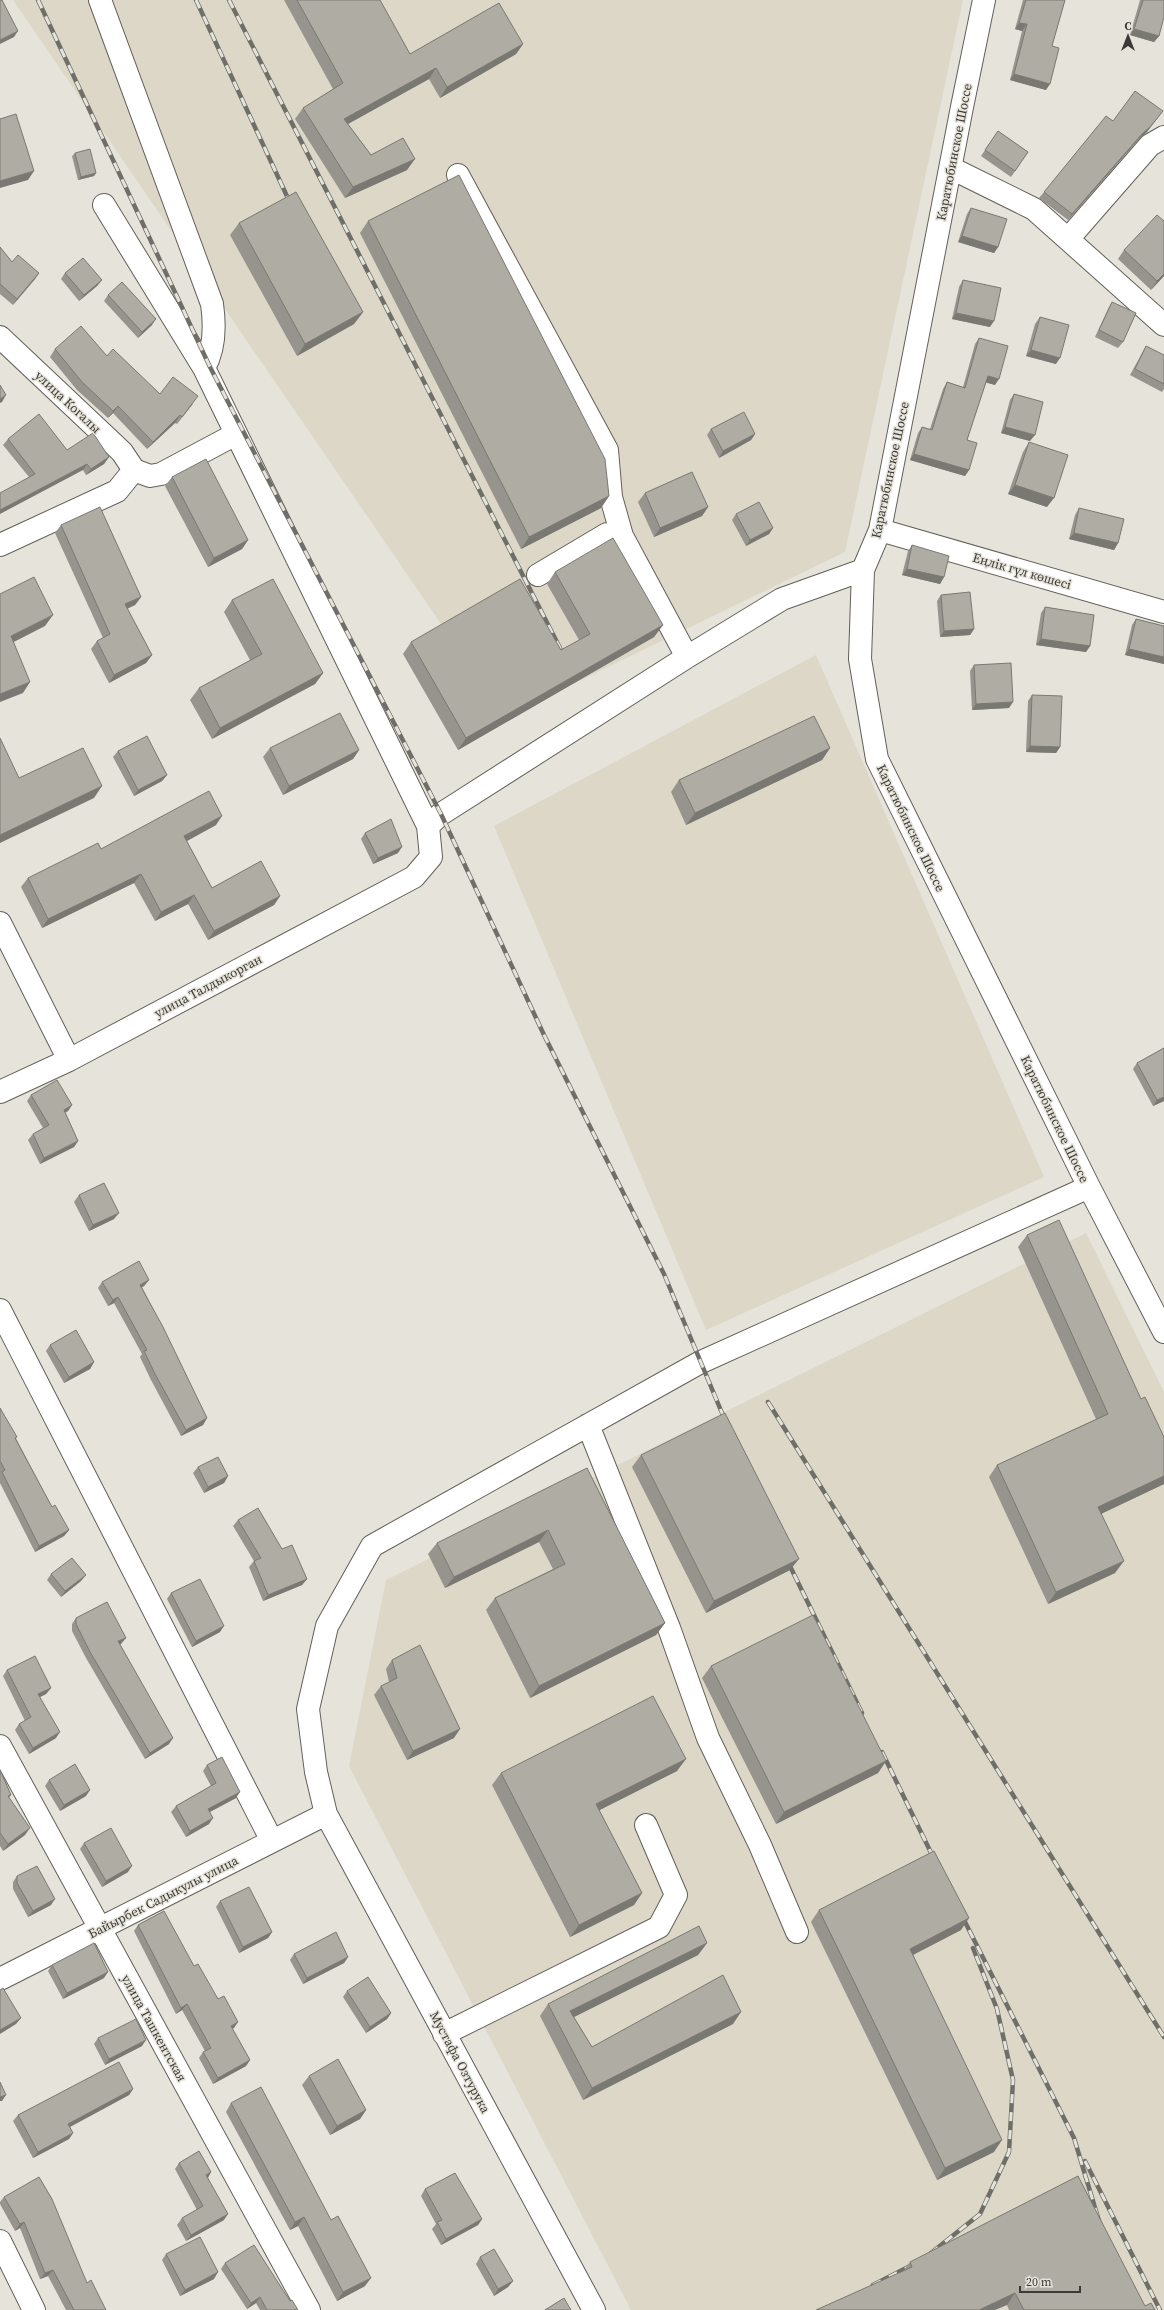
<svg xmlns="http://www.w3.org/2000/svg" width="1164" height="2310" font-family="'Source Serif 4',serif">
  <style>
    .built { fill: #dcd7c7 }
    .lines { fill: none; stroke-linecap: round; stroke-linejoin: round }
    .minor-casing { stroke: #636058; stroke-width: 24 }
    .minor { stroke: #fff; stroke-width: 22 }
    .rail-casing { stroke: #6f6e68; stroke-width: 4.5 }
    .rail { stroke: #e6e3da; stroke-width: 3; stroke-dasharray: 9; stroke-linecap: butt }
    .wall { fill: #96948c }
    .shaded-wall { fill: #7a7872 }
    .building { fill: #afaca3; stroke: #7a7872 }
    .labels { text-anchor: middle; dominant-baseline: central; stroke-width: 3; stroke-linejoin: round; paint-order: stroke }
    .street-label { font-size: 13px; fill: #3b3a36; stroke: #e6e3da }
  </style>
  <rect width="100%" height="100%" fill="#e6e3da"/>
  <path class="built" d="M13,0H963L845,552L505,717Z
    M816,655L1044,1177L706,1330L494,826Z
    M1086,1233L1164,1392V2310H631L349,1766L386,1580Z"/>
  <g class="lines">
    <g class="minor-casing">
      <path id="minor" d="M100,0L212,304C215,325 215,349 204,368
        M984,0L962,107L880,530L863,570L860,659L877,759L1089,1187L1164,1332
        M951,168L1034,209L1164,325
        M458,175L607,450L611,497L622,536
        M1068,239L1150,145L1164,137
        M0,337L122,452L134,470
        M134,470L150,476L161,474L236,434
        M880,530L1164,612
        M0,545L117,491L134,470
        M538,575L607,534L622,536L687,657
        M428,826L441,814L687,657L782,599L863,570
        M0,923L69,1060
        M0,1092L69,1060L414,877L431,857L428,826L204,368L104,205
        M0,1310L272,1841
        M588,1425L669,1628L708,1738L760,1845L797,1932
        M0,1746L309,2310
        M0,1979L326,1814
        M444,2034L659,1927L676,1895L646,1825
        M0,2241L34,2310
        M594,2310L326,1814L316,1772L308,1709L327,1626L372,1546L699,1363L1089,1187"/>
    </g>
    <use href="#minor" class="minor"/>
    <g class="rail-casing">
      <path id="rail" d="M38,0L210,367L441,814L544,1035L664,1274L727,1425
        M196,0L292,207
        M229,0L561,650
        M768,1402L1164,2037
        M786,1558L862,1713
        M882,1752L936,1863
        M961,1914L1074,2138L1099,2221
        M1085,2161L1160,2310
        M931,2253L980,2214L1009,2152L1013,2080L997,2009L973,1948
        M873,2285L914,2264"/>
    </g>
    <use href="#rail" class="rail"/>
  </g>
  <path class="wall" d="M284,0H380L410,54L523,44L516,54L440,98L429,79L348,124L371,155L407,170L345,198L295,119L303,108L333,89Z
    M1023,0H1065L1052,46L1046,90L1010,80L1022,31L1015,29Z
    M1140,0H1164L1159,36L1154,42L1130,35Z
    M1113,121L1147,132L1138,140L1068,220L1039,198L1044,192Z
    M998,131L1028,152L1011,177L981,156Z
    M75,153L96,173L94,176L78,180L72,156Z
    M971,208L998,247L994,253L958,242L967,214Z
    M368,221L609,496L601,508L521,549L360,233Z
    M239,223L363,312L354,324L297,356L230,235Z
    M0,247L12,262L39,273L35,279L13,305L0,294Z
    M1124,250L1164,276L1151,290L1118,259Z
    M65,273L102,280L97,286L79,301L61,279Z
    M963,280L990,327L952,319L959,287Z
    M108,295L152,325L138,338L104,301Z
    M1112,302L1123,342L1118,348L1095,337L1108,309Z
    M1040,317L1056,364L1026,356L1035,324Z
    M979,338L995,385L986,382L967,440L969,470L965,476L910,460L918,433L922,427L930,429L943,389L947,382L963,387L975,344Z
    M1146,346L1164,355V389L1162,392L1130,375L1142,353Z
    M55,349L107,356L160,394L193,404L177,424L175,423L147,449L113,413L108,418L77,390L50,357Z
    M1014,394L1030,441L1001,433L1010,400Z
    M711,429L755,434L751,440L719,458L707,435Z
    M8,439L67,450L109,457L104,464L86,475L83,470L29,477L3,445Z
    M1029,442L1047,507L1008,494L1023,452Z
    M172,477L248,540L242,549L208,567L165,486Z
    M645,493L708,507L702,516L654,537L638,502Z
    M1079,508L1118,543L1114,550L1069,539L1075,515Z
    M736,514L773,528L769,534L746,546L732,520Z
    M61,525L141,597L135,605L127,609L152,655L146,663L109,683L91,649L97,641L103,638L55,533Z
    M912,545L944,577L940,584L902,575L908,551Z
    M555,572L663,625L654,637L458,750L403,654L411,642L561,650L579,640L547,584Z
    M941,595L974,629L970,635L940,637L937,601Z
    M232,600L323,673L315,684L212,739L190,700L199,688L250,660L224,612Z
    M1045,607L1090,646L1086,652L1036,645L1041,613Z
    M1136,619L1164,626V664L1125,655L1132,625Z
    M974,665L1009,708L972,710L970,671Z
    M1032,695L1060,747L1056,753L1026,752L1028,701Z
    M270,748L359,750L353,759L283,795L263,757Z
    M830,748L822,760L686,825L671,792L679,780Z
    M118,751L167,775L162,781L134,796L113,757Z
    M216,825L186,841L212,888L280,896L274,905L208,940L188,904L155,921L134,883L42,928L21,887L28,878L101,849Z
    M365,833L398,853L373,864L361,839Z
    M1164,1048V1101L1153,1106L1133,1069L1137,1063Z
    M31,1095L72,1105L68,1111L65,1112L78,1141L74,1147L40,1164L28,1140L33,1134L43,1128L27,1101Z
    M79,1195L114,1219L89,1231L74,1202Z
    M1027,1235L1141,1399L1164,1437V1484L1101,1514L1115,1573L1048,1604L989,1477L997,1465L1096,1419L1018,1247Z
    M149,1280L144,1286L142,1287L207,1418L203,1425L181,1436L151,1380L140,1357L142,1354L114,1303L108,1306L98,1288L102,1282Z
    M50,1345L94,1362L90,1369L64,1383L46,1351Z
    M0,1408L52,1507L69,1530L64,1536L35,1552L0,1483Z
    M641,1455L790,1570L706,1613L632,1467Z
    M198,1467L228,1476L224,1483L204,1493L193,1473Z
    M587,1468L665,1623L656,1635L530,1698L486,1610L495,1598L553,1569L539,1542L445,1588L428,1554L437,1543Z
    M238,1520L307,1579L302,1585L263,1601L249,1567L254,1561L233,1526Z
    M51,1574L81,1581L61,1597L47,1580Z
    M171,1593L220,1632L192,1647L167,1599Z
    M76,1618L121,1644H120L169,1744L145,1759L86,1658L72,1631V1624Z
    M392,1660L454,1738L407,1760L374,1695L381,1686L389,1682L386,1669Z
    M711,1666L886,1761L878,1773L776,1824L702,1678Z
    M7,1670L51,1688L46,1694L40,1697L56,1738L29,1754L15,1730L19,1724L25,1721L3,1676Z
    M207,1765L236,1798L210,1812L209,1824L186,1837L171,1812L176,1806L211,1786L203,1771Z
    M0,1770L11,1795L9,1798L25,1835L3,1851L0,1846Z
    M677,1771L599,1810L642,1893L634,1905L570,1937L492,1785L501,1773Z
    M49,1780L86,1796L60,1811L45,1786Z
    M84,1843L128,1872L102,1887L80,1849Z
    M17,1876L51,1905L28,1917L13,1889V1882Z
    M220,1901L272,1932L268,1938L239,1953L216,1907Z
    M819,1910L961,1930L913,1955L994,2152L937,2180L811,1922Z
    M138,1925L194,1966L234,2028H232L250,2060L246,2066L213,2084L199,2058L203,2052L205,2051L182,2010L176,2014L134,1931Z
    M707,1943L698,1955L574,2017L592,2047L733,2024L583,2100L540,2016L548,2004Z
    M294,1954L348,1957L344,1963L303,1984L290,1960Z
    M52,1965L104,1978L63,1999L48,1971Z
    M347,1991L391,2013L387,2019L366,2033L343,1997Z
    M98,2038L142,2046L105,2065L94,2044Z
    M309,2076L366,2110L360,2119L330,2135L302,2085Z
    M133,2089L129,2095L70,2127L73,2133L69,2139L33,2158L13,2121L18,2115Z
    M231,2103L365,2286L337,2301L298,2226L290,2230L226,2112Z
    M179,2163L211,2172L208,2178L224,2220L186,2241L177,2225L182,2218L197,2210L175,2169Z
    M425,2189L482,2219L478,2225L441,2245L432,2229L436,2224L421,2196Z
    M4,2197L87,2283L106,2310H66L48,2276L40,2279L20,2228L15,2231L0,2204V2202Z
    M166,2254L214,2279L180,2296L162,2260Z
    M480,2257L513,2281L508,2287L494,2296L476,2264Z
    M910,2262L1145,2306L1155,2310H1009L1007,2305L903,2271Z
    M225,2263L290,2301L298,2310H260L256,2303L247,2309L221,2269Z"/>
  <path class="shaded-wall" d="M1019,23L1027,24L1022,31L1015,29Z
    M1134,29L1159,36L1154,42L1130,35Z
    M18,31L14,37L0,44V40Z
    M523,44L516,54L440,98L447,87Z
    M436,68L429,79L337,130L344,119Z
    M1014,74L1050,84L1046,90L1010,80Z
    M1163,111L1147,132L1138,140L1068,220L1072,214Z
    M415,159L407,170L345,198L353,187Z
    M34,171L28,180L0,188V181Z
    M96,173L94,176L78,180L81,177Z
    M962,236L998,247L994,253L958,242Z
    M39,273L35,279L13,305L17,299Z
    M1164,274V276L1151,290L1157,281Z
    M102,280L97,286L79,301L84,295Z
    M363,312L354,324L297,356L305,344Z
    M956,313L994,321L990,327L952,319Z
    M156,319L152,325L138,338L142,332Z
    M1031,350L1060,358L1056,364L1026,356Z
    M988,376L999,379L995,385L984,382Z
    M6,395L2,402L0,403V399Z
    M118,406L113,413L108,418L113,411Z
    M180,415L175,423L147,449L153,442Z
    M1005,427L1035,435L1030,441L1001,433Z
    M755,434L751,440L719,458L723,451Z
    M914,454L969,470L965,476L910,460Z
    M109,457L104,464L86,475L91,469Z
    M87,464L83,470L0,514V510Z
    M1015,485L1054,498L1047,507L1008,494Z
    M609,496L601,508L521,549L529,537Z
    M708,507L702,516L654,537L660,528Z
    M773,528L769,534L746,546L750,540Z
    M1074,533L1118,543L1114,550L1069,539Z
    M248,540L242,549L208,567L214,558Z
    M907,569L944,577L940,584L902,575Z
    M141,597L135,605L119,612L125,604Z
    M53,615L45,626L4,647L11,636Z
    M663,625L654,637L458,750L466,738Z
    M974,629L970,635L940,637L944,631Z
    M1041,639L1090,646L1086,652L1036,645Z
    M1129,649L1164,657V664L1125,655Z
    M152,655L146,663L109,683L114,675Z
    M323,673L315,684L212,739L220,728Z
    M30,682L23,693L0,702V694Z
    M1013,702L1009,708L972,710L976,704Z
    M1030,746L1060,747L1056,753L1026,752Z
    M830,748L822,760L686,825L695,813Z
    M359,750L353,759L283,795L289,786Z
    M167,775L162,781L134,796L138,790Z
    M102,786L94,798L0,843V835Z
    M222,816L216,825L178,846L184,836Z
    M402,847L398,853L373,864L378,858Z
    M141,874L134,883L42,928L48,919Z
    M194,895L188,904L155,921L161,912Z
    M280,896L274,905L208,940L214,931Z
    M1164,1097V1101L1153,1106L1157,1100Z
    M72,1105L68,1111L60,1116L64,1110Z
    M78,1141L74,1147L40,1164L44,1158Z
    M119,1213L114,1219L89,1231L93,1225Z
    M149,1280L144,1286L136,1291L140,1285Z
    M118,1297L114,1303L108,1306L113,1300Z
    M94,1362L90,1369L64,1383L69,1377Z
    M207,1418L203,1425L181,1436L186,1430Z
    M228,1476L224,1483L204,1493L208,1487Z
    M1164,1476V1484L1090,1519L1098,1507Z
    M69,1530L64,1536L35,1552L39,1546Z
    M548,1530L539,1542L445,1588L454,1577Z
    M799,1559L790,1570L706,1613L714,1601Z
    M1124,1561L1115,1573L1048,1604L1056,1592Z
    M86,1575L81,1581L61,1597L65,1591Z
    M307,1579L302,1585L263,1601L268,1595Z
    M665,1623L656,1635L530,1698L539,1686Z
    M224,1626L220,1632L192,1647L196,1641Z
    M126,1638L121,1644L114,1648L118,1641Z
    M51,1688L46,1694L34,1700L38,1694Z
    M460,1729L454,1738L407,1760L413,1751Z
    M60,1732L56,1738L29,1754L33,1748Z
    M173,1738L169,1744L145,1759L150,1753Z
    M686,1759L677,1771L588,1816L596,1804Z
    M886,1761L878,1773L776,1824L784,1812Z
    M90,1790L86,1796L60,1811L64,1805Z
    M240,1792L236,1798L204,1815L208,1809Z
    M213,1818L209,1824L186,1837L190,1831Z
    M30,1828L25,1835L3,1851L8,1844Z
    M132,1866L128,1872L102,1887L106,1881Z
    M642,1893L634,1905L570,1937L579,1925Z
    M55,1899L51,1905L28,1917L33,1911Z
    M969,1918L961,1930L901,1961L910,1949Z
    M272,1932L268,1938L239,1953L243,1947Z
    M707,1943L698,1955L562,2023L570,2011Z
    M348,1957L344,1963L303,1984L307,1978Z
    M108,1972L104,1978L63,1999L67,1993Z
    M187,2004L182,2010L176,2014L181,2008Z
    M741,2012L733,2024L583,2100L592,2088Z
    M391,2013L387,2019L366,2033L370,2027Z
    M21,2018L16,2024L0,2034V2030Z
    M238,2022L234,2028L226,2032L231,2026Z
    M146,2040L142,2046L105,2065L109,2059Z
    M250,2060L246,2066L213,2084L218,2078Z
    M133,2089L129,2095L64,2130L68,2124Z
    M6,2095L2,2101H0V2097Z
    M366,2110L360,2119L330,2135L337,2126Z
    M73,2133L69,2139L33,2158L38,2152Z
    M1002,2140L994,2152L937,2180L945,2168Z
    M211,2172L207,2179L206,2175Z
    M228,2214L224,2220L186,2241L191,2235Z
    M304,2217L298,2226L290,2230L295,2222Z
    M482,2219L478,2225L441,2245L446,2239Z
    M24,2222L20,2228L15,2231L20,2224Z
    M53,2270L48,2276L40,2279L45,2273Z
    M218,2272L214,2279L180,2296L185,2290Z
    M371,2278L365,2286L337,2301L343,2292Z
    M513,2281L508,2287L494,2296L498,2289Z
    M1015,2293L1007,2305L995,2310H979Z
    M260,2297L256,2303L247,2309L251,2303Z"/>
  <path class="building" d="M2,0L18,31L0,40V1Z
    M297,0H380L410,54L499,3L523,44L447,87L436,68L344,119L371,155L403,138L415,159L353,187L303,108L343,83Z
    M1026,0H1065L1052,46L1059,48L1050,84L1014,74L1027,24L1019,23Z
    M1143,0H1164V17L1159,36L1134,29Z
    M1135,91L1163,111L1151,126L1142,134L1072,214L1044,192L1106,116L1113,121Z
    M16,114L34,171L0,181V119Z
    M998,131L1028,152L1015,171L985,150Z
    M90,149L96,173L81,177L75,153Z
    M459,175L605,459L609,496L529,537L368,221Z
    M296,192L363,312L305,344L239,223Z
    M971,208L1007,219L998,247L962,236Z
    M1157,215L1164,221V274L1157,281L1124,250Z
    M0,247L12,262L18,255L39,273L17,299L0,284Z
    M83,258L102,280L84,295L65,273Z
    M963,280L1001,288L994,321L956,313Z
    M122,282L156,319L142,332L108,295Z
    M1112,302L1136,313L1123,342L1099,330Z
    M1040,317L1069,325L1060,358L1031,350Z
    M81,326L107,356L113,349L160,394L173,377L198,396L182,417L180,415L153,442L118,406L113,411L82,382L55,349Z
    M979,338L1008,346L999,379L988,376L967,440L977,443L969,470L914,454L922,427L932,430L947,382L965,388Z
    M1146,346L1164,355V384L1135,369Z
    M0,385L6,395L0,399Z
    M1014,394L1043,402L1035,435L1005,427Z
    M744,412L755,434L723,451L711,429Z
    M39,414L67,450L93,433L109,457L91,469L87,464L0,510V493L35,474L8,439Z
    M1029,442L1068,455L1054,498L1015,485Z
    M206,459L248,540L214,558L172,477Z
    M692,472L708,507L660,528L645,493Z
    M759,502L773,528L750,540L736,514Z
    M100,507L141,597L125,604L152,655L114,675L97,641L110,634L61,525Z
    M1079,508L1124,519L1118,543L1074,533Z
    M613,538L663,625L466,738L411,642L520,579L561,650L590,634L555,572Z
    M912,545L949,556L944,577L907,569Z
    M34,577L53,615L11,636L30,682L0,694V594Z
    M273,579L323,673L220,728L199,688L262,654L232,600Z
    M970,592L974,629L944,631L941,595Z
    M1045,607L1094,615L1090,646L1041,639Z
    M1136,619L1164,626V657L1129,649Z
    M1011,663L1013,702L976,704L974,665Z
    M1032,695L1062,696L1060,747L1030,746Z
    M340,713L359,750L289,786L270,748Z
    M814,716L830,748L695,813L679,780Z
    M147,736L167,775L138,790L118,751Z
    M0,738L19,778L83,748L102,786L0,835Z
    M209,791L222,816L184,836L212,888L261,861L280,896L214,931L194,895L161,912L141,874L48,919L28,878L98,843L101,849Z
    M391,819L402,847L378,858L365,833Z
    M1164,1048V1097L1157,1100L1137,1063Z
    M57,1080L72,1105L64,1110L78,1141L44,1158L33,1134L49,1125L31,1095Z
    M104,1183L119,1213L93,1225L79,1195Z
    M1059,1220L1141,1399L1145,1397L1164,1437V1476L1098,1507L1124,1561L1056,1592L997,1465L1108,1414L1027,1235Z
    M139,1261L149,1280L140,1285L163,1327L207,1418L186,1430L155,1374L144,1351L147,1350L118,1297L113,1300L102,1282Z
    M76,1330L94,1362L69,1377L50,1345Z
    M0,1408L17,1437L15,1438L52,1507L55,1505L69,1530L39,1546L2,1472L5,1470L0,1461Z
    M725,1413L799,1559L714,1601L641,1455Z
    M218,1457L228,1476L208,1487L198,1467Z
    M587,1468L665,1623L539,1686L495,1598L565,1564L548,1530L454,1577L437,1543Z
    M258,1508L282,1549L292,1545L307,1579L268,1595L254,1561L261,1558L238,1520Z
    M72,1558L86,1575L65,1591L51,1574Z
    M200,1579L224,1626L196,1641L171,1593Z
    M107,1602L126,1638L118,1641L173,1738L150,1753L90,1652L76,1624V1618Z
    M813,1615L886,1761L784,1812L711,1666Z
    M420,1645L460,1729L413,1751L381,1686L397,1678L392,1660Z
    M35,1656L51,1688L38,1694L60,1732L33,1748L19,1724L31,1717L7,1670Z
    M653,1696L686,1759L596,1804L642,1893L579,1925L501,1773Z
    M222,1757L240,1792L208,1809L213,1818L190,1831L176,1806L216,1783L207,1765Z
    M75,1764L90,1790L64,1805L49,1780Z
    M0,1770L11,1795L8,1796L30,1828L8,1844L0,1833Z
    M111,1828L132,1866L106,1881L84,1843Z
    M934,1851L969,1918L910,1949L1002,2140L945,2168L819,1910Z
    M37,1866L55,1899L33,1911L17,1883V1876Z
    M249,1887L272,1932L243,1947L220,1901Z
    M164,1911L194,1966L198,1964L218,1999L224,1996L238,2022L231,2026L250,2060L218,2078L203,2052L211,2048L187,2004L181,2008L138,1925Z
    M699,1926L707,1943L570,2011L592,2047L723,1975L741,2012L592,2088L548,2004Z
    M336,1932L348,1957L307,1978L294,1954Z
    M94,1943L108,1972L67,1993L52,1965Z
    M368,1977L391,2013L370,2027L347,1991Z
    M3,1988L21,2018L0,2030V1990Z
    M136,2019L146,2040L109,2059L98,2038Z
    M338,2059L366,2110L337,2126L309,2076Z
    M119,2062L133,2089L68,2124L73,2133L38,2152L18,2115Z
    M0,2082L6,2095L0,2097Z
    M261,2087L331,2220L338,2216L371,2278L343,2292L304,2217L295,2222L231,2103Z
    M199,2151L211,2172L206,2175L228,2214L191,2235L182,2218L203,2206L179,2163Z
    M455,2173L482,2219L446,2239L437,2222L442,2220L425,2189Z
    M1078,2176L1145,2306L1151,2303L1155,2310H1024L1015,2293L979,2310H816L912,2267L910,2262Z
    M39,2177L52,2199L87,2283L91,2280L106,2310H74L53,2270L45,2273L24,2222L20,2224L4,2197Z
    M200,2237L218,2272L185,2290L166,2254Z
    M254,2245L290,2301L292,2300L298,2310H267L260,2297L251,2303L225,2263Z
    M494,2249L513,2281L498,2289L480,2257Z
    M564,2298L571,2310H545Z"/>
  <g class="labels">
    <g class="street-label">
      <text transform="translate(954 152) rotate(-79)">Каратюбинское Шоссе</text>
      <text transform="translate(68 402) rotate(43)">улица Когалы</text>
      <text transform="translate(890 470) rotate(-78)">Каратюбинское Шоссе</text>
      <text transform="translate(1022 571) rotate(16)">Еңлік гүл көшесі</text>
      <text transform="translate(911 828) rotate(64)">Каратюбинское Шоссе</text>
      <text transform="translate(208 986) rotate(-28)">улица Талдыкорган</text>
      <text transform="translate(1055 1119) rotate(64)">Каратюбинское Шоссе</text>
      <text transform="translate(163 1897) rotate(-27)">Байырбек Садыкулы улица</text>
      <text transform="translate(154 2028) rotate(61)">улица Ташкентская</text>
      <text transform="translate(460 2062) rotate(62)">Мустафа Озтурука</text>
    </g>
  </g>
  <g transform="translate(1128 36)" stroke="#e6e3da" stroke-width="3" paint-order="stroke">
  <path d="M0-3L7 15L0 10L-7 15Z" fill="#3b3a36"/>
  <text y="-6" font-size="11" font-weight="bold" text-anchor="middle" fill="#3b3a36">С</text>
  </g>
  <path d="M1020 2286v6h60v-6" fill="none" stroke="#3b3a36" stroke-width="2"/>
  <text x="1026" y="2286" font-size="12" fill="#3b3a36" stroke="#e6e3da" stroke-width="3" paint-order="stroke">20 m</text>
</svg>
